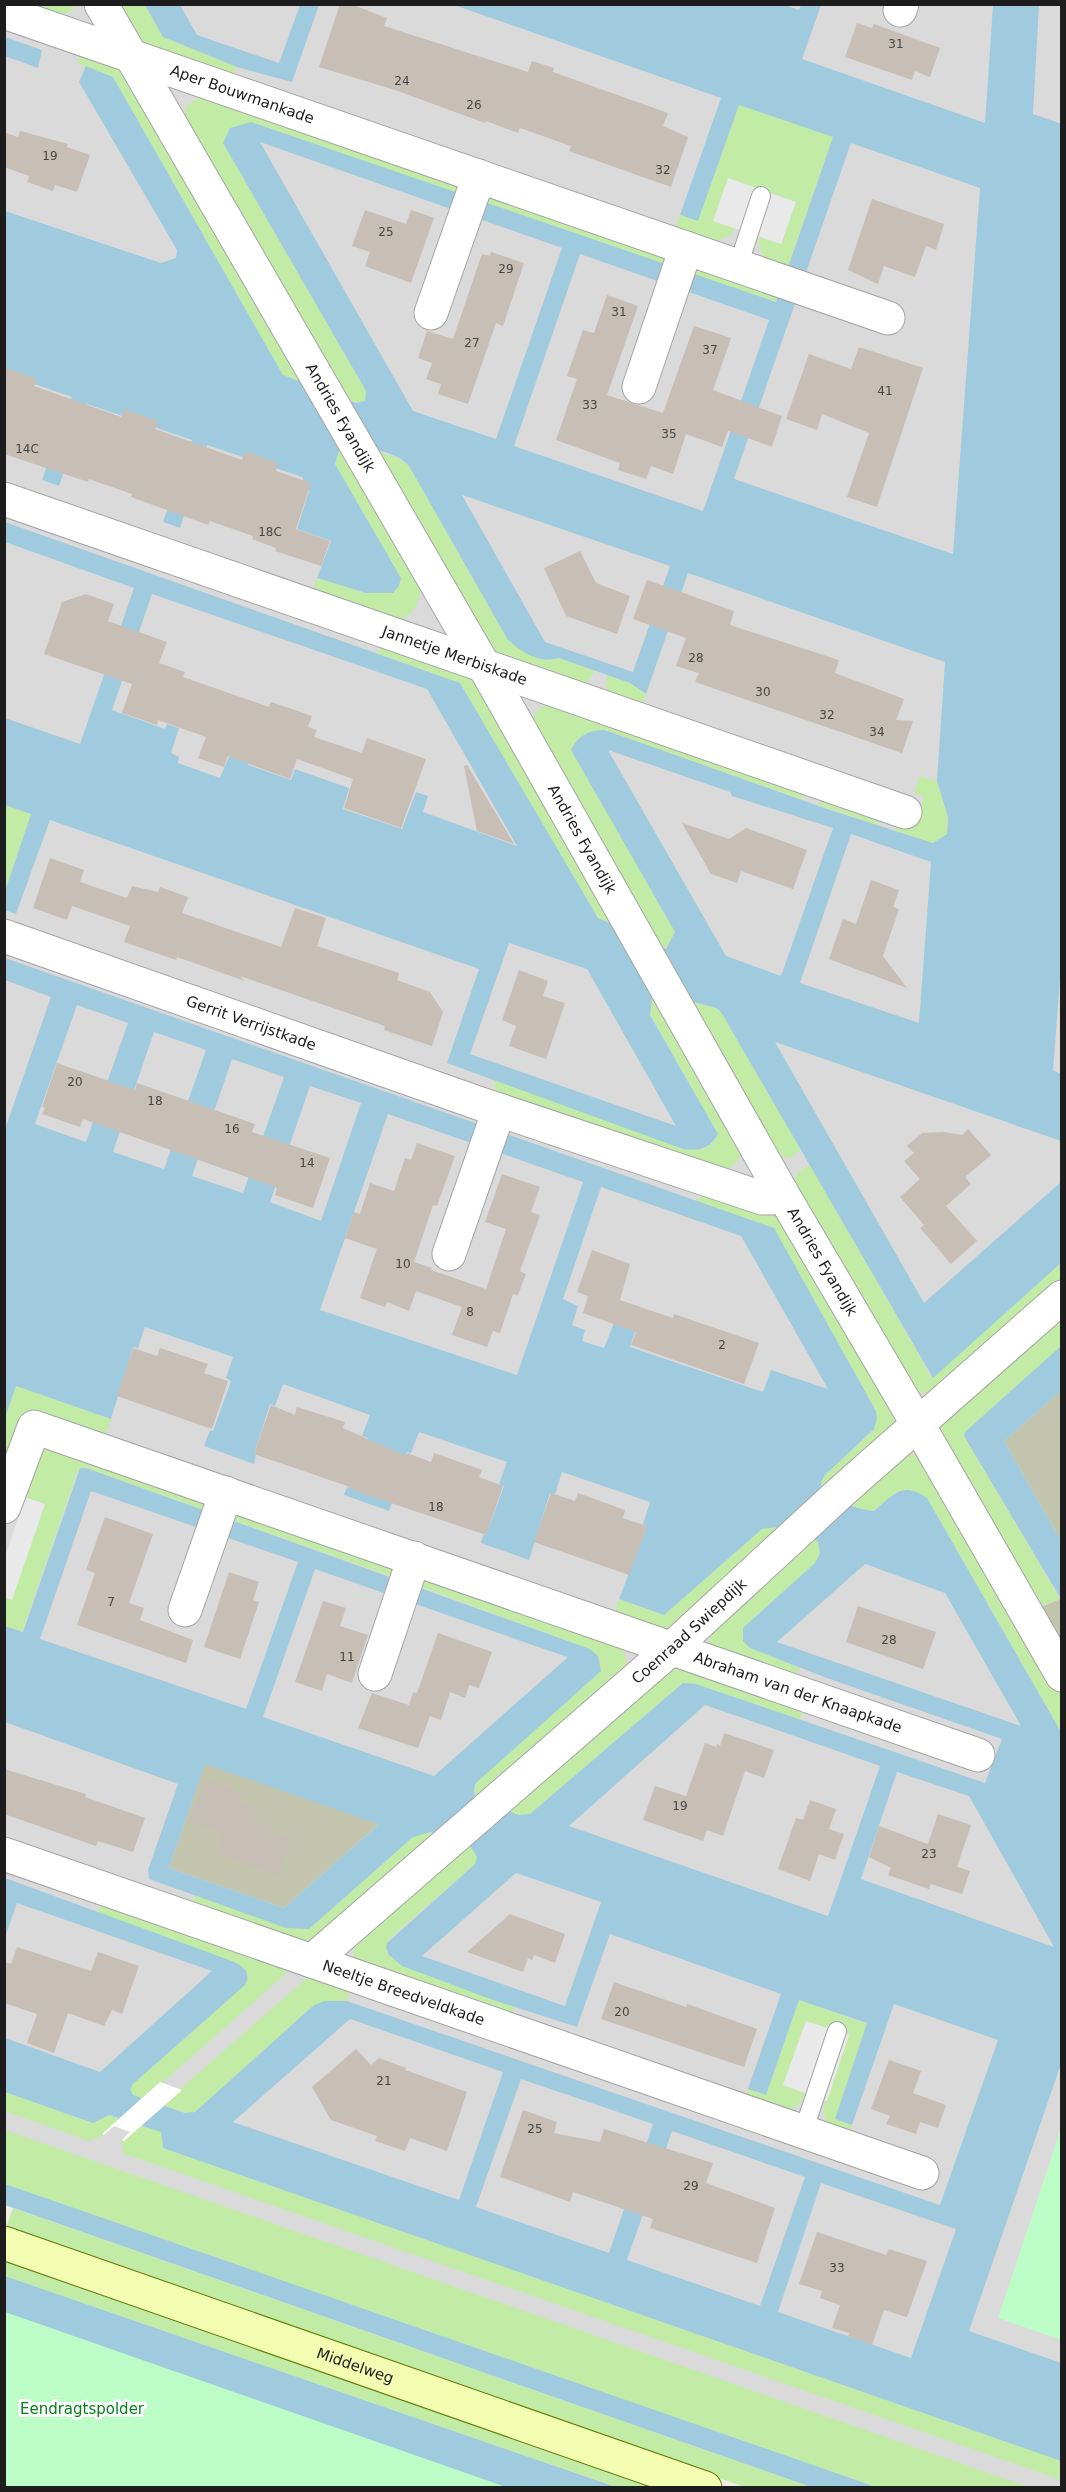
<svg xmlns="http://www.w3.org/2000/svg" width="1066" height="2492" font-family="'DejaVu Sans',sans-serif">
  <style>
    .residential { fill: #dbdada }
    .construction { fill: #c2c4ad }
    .grass { fill: #c2eca5 }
    .park { fill: #bcfcc7 }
    .parking { fill: #e9e9e9 }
    .water { fill: #a0cbdf; fill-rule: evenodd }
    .pier { fill: #fff }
    .building { fill: #c7beb5 }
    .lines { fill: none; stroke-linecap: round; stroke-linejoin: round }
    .lane-casing { stroke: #a4a4a4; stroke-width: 20 }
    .street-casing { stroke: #a4a4a4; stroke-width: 35 }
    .secondary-casing { stroke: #607800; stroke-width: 35 }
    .lane { stroke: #fff; stroke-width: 18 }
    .street { stroke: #fff; stroke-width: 33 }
    .secondary { stroke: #f2fdb2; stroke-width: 33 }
    .labels { text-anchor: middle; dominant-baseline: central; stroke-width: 6; stroke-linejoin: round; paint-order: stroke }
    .number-label { font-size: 12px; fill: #484543 }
    .street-label { font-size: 15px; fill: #1d1d1d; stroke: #fff }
    .park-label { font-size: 15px; fill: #06801b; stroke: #fff }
  </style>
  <rect width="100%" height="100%" fill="#efece2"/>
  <path class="residential" d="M5,5H1061V2487H843L5,2196Z"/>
  <path class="construction" d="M1061,1391V1541L1004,1441Z
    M1060,1599H1061V1637H1058L1036,1609Z
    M205,1763L379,1824L284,1908L169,1868Z"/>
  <path class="grass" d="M10,5H75L72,10L59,17Z
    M113,5H145L163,37L237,67L232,75L150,53Z
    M83,49L125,63L310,386L283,375L113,77L77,63Z
    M199,96L466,182L465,196L251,122L223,143L366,391L365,401L362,403L349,401L184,123L186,107Z
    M739,104L833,137L785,274L768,269L758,243L760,237L781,244L796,202L728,178L713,221L734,228L732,234L705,246L673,236L680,215L698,221Z
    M487,190L675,254L672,268L480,201Z
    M697,262L780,290L776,302L689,273Z
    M339,445L421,583C421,600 414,618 395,620L310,596L317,578L366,593L401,578L335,464Z
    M379,452L398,458L409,466L508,640L549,661L559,658L595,671L585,685L488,659Z
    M382,645L473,670L621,928L598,918L460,683L377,653Z
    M607,675L630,683L646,694L640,711L606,699Z
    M546,704L804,788L803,800L605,730C590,733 577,734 572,750L675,932L665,949L641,920L532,720L535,713Z
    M920,776L937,781L948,817L947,834L932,843L894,830L914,802L921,804L924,796L914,793Z
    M824,795L879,815L878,825L818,805Z
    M5,805L31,814L5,891Z
    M656,992L742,1152C738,1163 732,1167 721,1172L494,1096L495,1080L701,1150L711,1145L718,1134L650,1014L652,998Z
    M693,1001L716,1008L721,1012L801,1149L789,1159L770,1149L713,1043L716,1041Z
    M810,1165L932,1378L1061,1263V1288L931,1394L915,1391L793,1190L797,1173Z
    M702,1194L787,1217L900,1423L822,1489L821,1484L825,1475L872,1432L876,1411L774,1228L697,1202Z
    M1061,1312V1346L965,1432L964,1436L1060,1599L1036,1609L937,1427Z
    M16,1386L111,1419L105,1436L25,1415L5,1474V1418Z
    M48,1448L207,1496L210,1512L86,1468L78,1470L22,1632L5,1626V1597L11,1599L45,1504L25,1497L40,1455Z
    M906,1454L917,1455L930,1466L1061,1695V1732L927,1498L897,1491L874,1511L865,1510L845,1503Z
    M230,1511L393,1562L399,1579L226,1518Z
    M771,1527H779L666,1633L613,1619L619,1599L664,1615L762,1529Z
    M806,1537L818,1541L820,1553L815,1563L743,1628L750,1648L800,1668L794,1676L712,1647L709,1636Z
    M420,1577L623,1649L627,1663L625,1669L478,1800C472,1789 475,1784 482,1776L601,1671L598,1656L590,1649L416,1585Z
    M664,1663L802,1709L801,1720L696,1684L683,1683L530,1814L519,1815L509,1812Z
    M426,1832L442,1836L332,1933L303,1945L193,1905L195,1895L287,1928L309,1929L413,1837Z
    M460,1843L474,1849L477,1857L475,1864L388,1940L389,1955L402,1966L515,2007L510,2014L356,1963C351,1952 354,1944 358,1933Z
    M102,1904L288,1969L283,1976L144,2099L132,2095L130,2089L133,2084L245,1985L97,1911Z
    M308,1977L351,1984L347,2001H325L314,2005L195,2112L186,2113L162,2105Z
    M799,2000L867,2024L835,2119L852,2125L848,2139C835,2131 823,2125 824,2108L850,2032L829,2025L827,2028L806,2021L783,2085L805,2093L800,2103L789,2111L744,2103L748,2089L766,2095Z
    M5,2092L93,2123L109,2115L120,2119L102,2136L89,2141L5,2111Z
    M139,2125L161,2132L163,2148L1061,2461V2480L128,2155L123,2152L121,2141Z
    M5,2130L1029,2487H876L5,2184Z
    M13,2208L811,2487H745L9,2231L7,2225Z
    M4,2254L674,2487H616L8,2277L5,2276Z"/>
  <path class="park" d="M1061,2128L1062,2340H1061L998,2318Z
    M5,2299L537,2487H5Z"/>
  <path class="parking" d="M728,178L796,202L781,244L713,221Z
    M25,1497L45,1504L12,1600L5,1597V1557Z
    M806,2021L849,2035L827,2101L783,2085Z"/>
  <path class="water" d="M782,4L799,10L801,5H821L802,59L985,123L993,5H1039L1033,114L1062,124V953L1053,1070L1061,1074V1141L775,1042L924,1303L1061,1182V1263L933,1378L721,1012L716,1008L657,992L652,998L650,1015L718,1134C709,1149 701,1151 683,1149L447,1063L479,969L50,820L16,914L5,910V891L31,814L5,805V718L80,744L134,588L5,542V522L460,683L598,918L666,949L675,932L571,750C578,735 590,730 605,730L827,809L933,843L947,834L948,817L937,781L945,662L688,573L646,694L630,683L559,658C539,664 523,653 508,640L409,466C394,449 362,448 341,444L335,464L401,578L399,586L393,593H366L317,578L331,541L297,529L309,491L302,477L207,445L180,528L163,522L192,440L87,404L59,486L42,480L72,397L5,374V211L161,263L176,258L177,250L79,82L86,66L113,77L283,375L356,403L365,401L366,391L223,143L230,128L251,122L776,302L833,137L739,105L698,221L680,215L721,98L454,5ZM260,142L562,248L496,439L413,411ZM851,143L980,188L953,554L734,479ZM580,254L769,320L703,511L514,446ZM462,495L670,566L633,672L545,642ZM152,594L427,689L517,846L423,812L428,796L416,792L402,829L343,809L349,788L295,769L291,780L248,765L252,753L233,747L220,778L178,763L179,757L171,753L179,728L167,724L165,729L112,710ZM608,750L730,792L732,796L833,828L781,976L726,956ZM851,834L931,862L919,1023L800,983ZM509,943L587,969L676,1126L470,1054Z
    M145,5H180L197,35L279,63L300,5H319L292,82L237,67L163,37Z
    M5,37L42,50L38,68L5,56Z
    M5,958L774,1228L876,1411L877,1418L874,1429L825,1475C823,1480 819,1483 822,1489C826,1500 862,1510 874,1511C894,1494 902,1481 927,1498L1061,1732V2064L969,2331L1061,2363V2461L163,2148L161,2132L109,2115L93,2123L5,2092V2038L100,2072L212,1971L17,1903L5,1937V1878L232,1961C243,1966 252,1972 245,1985L133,2084L130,2089L133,2095L185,2113L195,2112L314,2005L325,2001H347L940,2205L998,2040L894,2004L852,2125L835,2119L867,2023L799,2000L766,2095L748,2089L781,1994L610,1934L577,2027L493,2000L402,1966L389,1955L386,1948L387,1943L475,1864L477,1857L471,1847L431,1832L413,1837L309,1929L286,1928L149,1879L148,1870L178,1784L5,1722V1626L23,1632L80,1468H86L590,1649L598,1656L601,1671L475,1784L474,1794L478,1800L519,1815L530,1814L683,1683L696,1684L985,1783L1002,1739L824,1677L750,1648L743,1641V1628L815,1563L820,1553L818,1541L779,1527L762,1529L664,1615L619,1599L647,1526L643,1524L650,1502L562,1472L555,1494L550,1493L529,1560L481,1543L483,1535H486L504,1486L499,1484L507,1462L419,1432L411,1453L407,1452L390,1501L392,1502L389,1511L344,1495L347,1487L350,1488L368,1438L362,1436L370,1415L283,1384L275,1406L270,1404L254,1454L256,1455L254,1464L204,1446L210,1430L213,1431L231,1381L226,1378L233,1357L145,1327L138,1348L133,1347L111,1419L16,1386L5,1418V1129L51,997L5,980ZM77,1005L128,1023L86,1142L35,1124ZM154,1032L206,1050L164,1169L113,1152ZM232,1059L284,1077L243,1193L192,1176ZM310,1086L361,1103L321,1221L270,1202ZM388,1114L583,1182L517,1375L320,1310ZM601,1187L741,1236L828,1389L771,1370L763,1392L630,1347L637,1326L616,1318L604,1348L582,1341L585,1330L572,1325L578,1306L563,1299ZM91,1491L298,1562L246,1709L40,1639ZM865,1564L945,1593L1021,1726L777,1642ZM315,1569L567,1657V1658L434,1776L263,1717ZM705,1705L880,1766L828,1916L569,1826ZM205,1764L378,1824V1825L284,1908L169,1868ZM897,1772L969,1796L1054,1947L861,1879ZM516,1873L601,1902L565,2006L422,1956ZM350,2019L503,2072L459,2200L233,2122ZM521,2079L653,2124L609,2253L476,2207ZM672,2131L805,2177L760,2306L627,2260ZM821,2183L956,2229L911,2358L778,2312Z
    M1061,1346V1391L1004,1441L1061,1541V1599L964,1436L965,1432Z
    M5,2184L876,2487H811L5,2205Z
    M5,2276L8,2277L616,2487H506L5,2312Z"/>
  <path class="pier" d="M160,2082L182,2090L124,2141L122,2140L130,2132L114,2126L104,2135L102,2134Z"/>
  <path class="building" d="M340,4H351L387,18L384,26L528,72L532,61L554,68L553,72L668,113L663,126L688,137L671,187L569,151L571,146L520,128L518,133L486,121L485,123L395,90L319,67Z
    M857,23L872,28L874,24L940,48L930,77L915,71L912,80L845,57Z
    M20,131L68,144L67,147L90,155L77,192L55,185L53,191L27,182L29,176L4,167V132L18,137Z
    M872,199L944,224L936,250L926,246L915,277L884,266L878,284L848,270Z
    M365,210L406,224L411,210L434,218L411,283L365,266L370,252L352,246Z
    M491,252L524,263L503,326L496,323L468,404L438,394L441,384L426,379L432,363L418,358L427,331L453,339L482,254L490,256Z
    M607,295L638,306L607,395L663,413L694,326L731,338L713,390L782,416L772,447L728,431L722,447L686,434L673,474L651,466L646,479L618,470L620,463L556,440L577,379L567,376L583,330L594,333Z
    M859,347L923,368L877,507L847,497L869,433L822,414L817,430L786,419L809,354L851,369Z
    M4,367L37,379L34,386L121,417L124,409L158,421L155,429L242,460L245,451L278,463L276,471L311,483L296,529L330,541L321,566L275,551L276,548L252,539L253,536L210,521L208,525L131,497L132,494L89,479L88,482L4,454Z
    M580,551L596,583L630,596L617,634L566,616L544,568Z
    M647,580L734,611L730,625L839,660L835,673L904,699L896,720L913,721L902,753L695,682L699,673L676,666L686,638L633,619Z
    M86,594L114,604L108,621L167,642L159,663L185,672L183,677L269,707L271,702L312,716L308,727L317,730L314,737L362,753L367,738L426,759L401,828L344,808L353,779L297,759L290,779L228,756L224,767L198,758L206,737L158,720L157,725L122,713L132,684L44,654L62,602Z
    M467,765L514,844L477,831L464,766Z
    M682,823L729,839L746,828L807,850L793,889L741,871L737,883L711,874Z
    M50,858L84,870L80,882L127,898L132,886L158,892L160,887L188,897L182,913L281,947L295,908L326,918L317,946L399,973L397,980L430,992L443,1012L432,1046L384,1030L385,1026L240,976L245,981L177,957L176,960L124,942L130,926L72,906L67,920L33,908Z
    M871,880L899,890L893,907L899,909L883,956L907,988L829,959L843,919L856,924Z
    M519,970L548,981L543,996L565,1003L546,1059L509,1046L516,1026L502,1020Z
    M57,1063L135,1090L137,1083L215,1110L255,1124L252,1132L330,1158L313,1208L275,1195L277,1189L275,1187L83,1119L80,1127L42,1114L45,1108L42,1107Z
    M968,1129L991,1155L965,1177L971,1184L946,1206L977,1241L951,1264L920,1228L924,1225L900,1197L920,1179L904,1161L914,1153L907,1146L922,1133L943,1132L962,1135Z
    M417,1143L455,1156L437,1206L433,1205L414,1262L432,1268L431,1270L486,1289L506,1229L485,1222L502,1174L540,1187L531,1212L540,1215L520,1271L526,1274L518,1295L513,1294L500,1333L493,1331L487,1347L452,1335L462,1307L416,1291L409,1311L387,1302L385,1307L360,1298L377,1249L345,1238L354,1212L360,1214L370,1183L394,1191L405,1158L411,1160Z
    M592,1250L630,1264L620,1300L673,1318L674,1314L759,1343L744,1384L631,1345L636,1332L583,1313L588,1296L577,1292Z
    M133,1348L157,1356L160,1348L208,1364L204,1373L228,1381L212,1429L117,1396Z
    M271,1405L295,1415L297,1407L345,1422L343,1428L406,1456L407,1453L431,1462L434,1453L482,1470L479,1477L503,1486L486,1535L358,1492L347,1486L254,1454Z
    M551,1493L575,1501L578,1493L611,1505L625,1510L623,1518L647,1526L629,1575L534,1542Z
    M105,1517L153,1534L129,1603L144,1608L140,1620L193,1640L186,1663L77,1625L95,1573L86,1570Z
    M229,1572L259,1582L253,1600L259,1602L240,1659L204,1647Z
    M323,1601L346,1608L340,1626L368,1635L352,1683L327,1674L322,1691L295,1682Z
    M858,1606L936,1632L923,1669L846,1642Z
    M438,1633L492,1652L479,1688L469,1685L465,1698L450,1692L441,1720L430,1716L418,1748L358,1728L372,1693L409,1705L413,1692L417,1693Z
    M724,1733L774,1750L764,1778L745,1771L723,1836L707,1830L703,1841L643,1820L655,1786L686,1796L705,1743L716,1747L717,1744L720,1746Z
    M4,1769L86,1794L85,1797L145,1818L133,1852L98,1841L96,1846L4,1814Z
    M205,1779L233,1789L232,1791L242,1795L239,1802L256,1809L252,1820L271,1827L270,1831L291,1838L278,1876L216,1852L223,1833L190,1821Z
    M810,1800L836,1809L829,1829L844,1834L835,1860L819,1854L810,1881L778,1869L796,1818L803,1820Z
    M938,1814L971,1825L957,1867L970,1871L962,1894L931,1884L929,1889L888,1875L891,1868L869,1857L879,1826L928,1844Z
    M510,1914L565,1934L555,1963L534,1955L532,1960L528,1958L523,1972L467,1952Z
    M17,1947L91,1971L98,1952L139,1966L122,2014L112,2010L104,2026L68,2013L54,2053L27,2043L37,2014L4,2003V1962L11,1964Z
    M614,1982L686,2007L687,2004L757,2029L744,2067L601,2019Z
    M356,2049L371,2065L379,2058L406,2068L405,2070L467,2092L447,2151L410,2138L405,2151L375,2141L377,2136L331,2120L312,2087Z
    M889,2060L921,2071L913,2093L946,2105L938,2128L920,2122L916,2134L886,2124L890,2116L871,2109Z
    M523,2110L557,2122L554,2133L600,2142L604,2129L713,2163L706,2183L775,2208L757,2263L650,2228L653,2219L573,2192L570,2202L500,2177Z
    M817,2232L886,2255L889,2249L927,2261L907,2317L884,2310L872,2345L848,2336L849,2333L832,2328L840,2305L820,2298L822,2291L799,2284Z"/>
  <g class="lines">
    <g class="lane-casing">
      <path id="lane" d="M738,266L761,196
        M803,2132L837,2031"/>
    </g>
    <g class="street-casing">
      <g id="street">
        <path id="s1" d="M101,4L484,666L782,1193L927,1440L1062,1675"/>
        <path d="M900,10L902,4"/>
        <path id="s2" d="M4,12L888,318"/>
        <path d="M431,313L479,176"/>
        <path d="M639,387L686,248"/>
        <path id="s3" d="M4,499L905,812"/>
        <path id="s4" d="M4,936L478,1103L762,1198H772L782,1193"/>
        <path d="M449,1254L499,1110"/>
        <path id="s5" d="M4,1507L34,1427L978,1755"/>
        <path d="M185,1610L226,1493"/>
        <path d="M375,1674L414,1558"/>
        <path id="s6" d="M4,1854L922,2173"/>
        <path id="s7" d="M312,1961L672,1648L841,1492L1062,1297"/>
      </g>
    </g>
    <g class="secondary-casing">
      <g id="secondary">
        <path id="s8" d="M4,2243L705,2488"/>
      </g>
    </g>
    <use href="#lane" class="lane"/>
    <use href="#street" class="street"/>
    <use href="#secondary" class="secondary"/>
  </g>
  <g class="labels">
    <g class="number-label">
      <text x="896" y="44">31</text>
      <text x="402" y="81">24</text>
      <text x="474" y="105">26</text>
      <text x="50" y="156">19</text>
      <text x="663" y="170">32</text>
      <text x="386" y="232">25</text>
      <text x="506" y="269">29</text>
      <text x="619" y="312">31</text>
      <text x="472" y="343">27</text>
      <text x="710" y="350">37</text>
      <text x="885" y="391">41</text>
      <text x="590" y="405">33</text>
      <text x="669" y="434">35</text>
      <text x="27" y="449">14C</text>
      <text x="270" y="532">18C</text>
      <text x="696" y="658">28</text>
      <text x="763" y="692">30</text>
      <text x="827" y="715">32</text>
      <text x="877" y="732">34</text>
      <text x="75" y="1082">20</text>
      <text x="155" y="1101">18</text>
      <text x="232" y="1129">16</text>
      <text x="307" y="1163">14</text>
      <text x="403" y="1264">10</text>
      <text x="470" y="1312">8</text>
      <text x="722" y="1345">2</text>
      <text x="436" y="1507">18</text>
      <text x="111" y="1602">7</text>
      <text x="889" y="1640">28</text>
      <text x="347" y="1657">11</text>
      <text x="680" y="1806">19</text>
      <text x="929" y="1854">23</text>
      <text x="622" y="2012">20</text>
      <text x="384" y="2081">21</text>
      <text x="535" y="2129">25</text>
      <text x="691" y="2186">29</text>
      <text x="837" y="2268">33</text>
    </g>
    <g class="street-label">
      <text stroke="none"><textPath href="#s2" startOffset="252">Aper Bouwmankade</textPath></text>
      <text stroke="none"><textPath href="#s1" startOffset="478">Andries Fyandijk</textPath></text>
      <text stroke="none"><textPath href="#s3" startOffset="477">Jannetje Merbiskade</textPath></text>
      <text stroke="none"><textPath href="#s1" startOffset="964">Andries Fyandijk</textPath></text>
      <text stroke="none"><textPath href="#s4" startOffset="262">Gerrit Verrijstkade</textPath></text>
      <text stroke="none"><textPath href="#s1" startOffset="1450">Andries Fyandijk</textPath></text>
      <text stroke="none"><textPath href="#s7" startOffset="501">Coenraad Swiepdijk</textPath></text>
      <text stroke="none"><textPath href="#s5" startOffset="894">Abraham van der Knaapkade</textPath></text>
      <text stroke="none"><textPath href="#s6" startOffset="423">Neeltje Breedveldkade</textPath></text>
      <text stroke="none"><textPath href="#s8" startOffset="372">Middelweg</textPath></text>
    </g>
    <g class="park-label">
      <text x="82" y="2409">Eendragtspolder</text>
    </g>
  </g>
  <rect width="1066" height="2492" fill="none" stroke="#1d1d1d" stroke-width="12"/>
</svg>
